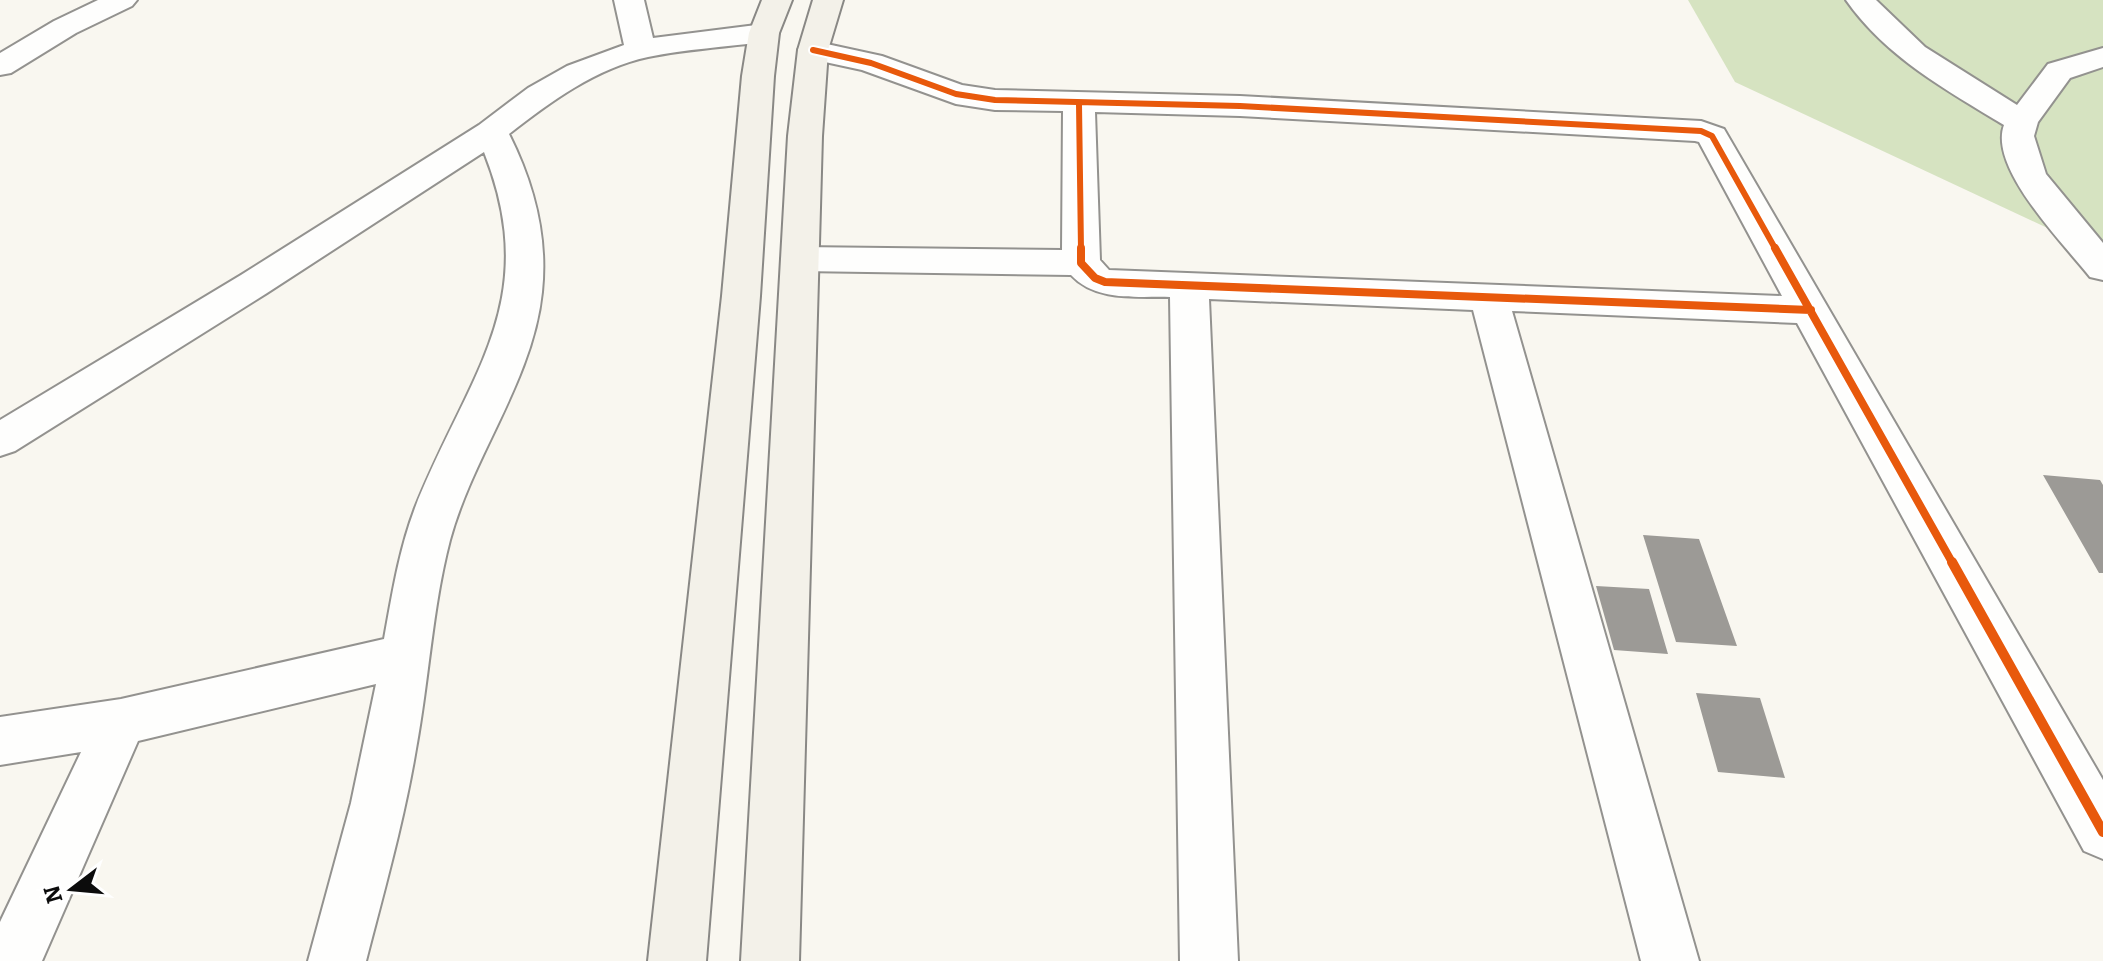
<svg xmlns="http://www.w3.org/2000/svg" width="2103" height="961" font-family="Bitter,serif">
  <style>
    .forest { fill: #d6e3c1 }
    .building { fill: #9c9a96 }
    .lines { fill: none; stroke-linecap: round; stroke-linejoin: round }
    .street-casing { stroke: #93928f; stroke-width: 4 }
    .secondary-casing { stroke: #898885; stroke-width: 4 }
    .street { fill: #fefefd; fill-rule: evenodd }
    .secondary { fill: #f3f1e9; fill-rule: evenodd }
    .cycleway-far2-casing { stroke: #fff; stroke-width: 10 }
    .cycleway-far1-casing { stroke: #fff; stroke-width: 13 }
    .cycleway-casing { stroke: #fff; stroke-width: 15 }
    .cycleway-far2 { stroke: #e8590c; stroke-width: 6 }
    .cycleway-far1 { stroke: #e8590c; stroke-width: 8 }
    .cycleway { stroke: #e8590c; stroke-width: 10 }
  </style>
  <rect width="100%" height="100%" fill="#f9f7f0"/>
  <path class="forest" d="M1688,0H2103V254L1735,82Z"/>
  <path class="building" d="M2043,475L2100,480L2103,485V573H2099Z
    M1643,535L1699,539L1737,646L1676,642Z
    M1596,586L1649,589L1668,654L1614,650Z
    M1696,693L1760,698L1785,778L1718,772Z"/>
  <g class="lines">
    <g class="street-casing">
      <path id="street" d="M98,0H137L132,6L76,33L11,73L0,75V53L54,21Z
        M614,0H644L653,38L764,24L775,27L779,33L775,39L764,42C726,47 686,49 648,57C596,68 550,102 509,134C534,184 548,236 542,292C533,380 473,455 450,540C432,609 429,680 416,749C404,821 384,891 366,961H308L351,803L376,684L138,741L42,961H0V922L81,752L0,765V717L121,699L384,639C392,595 399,550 415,508C467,376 544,303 484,152L267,293L15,451L0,456V420L241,275L479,125L528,88L567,66L624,45Z
        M1846,0H1876L1925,47L2017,105L2048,64L2103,48V67L2070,78L2038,122L2034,136L2046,174L2103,243V280L2090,277C2064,244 1988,168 2004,125C1946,90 1886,57 1846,0Z
        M813,41L882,56L962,85L995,90L1240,96L1701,121L1724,129L2103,780V859L2084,851L1797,323L1512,311L1699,961H1641L1473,310L1209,299L1238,961H1180L1170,297C1136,296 1096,302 1071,275L800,271L787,268L781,259L787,250L800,247L1062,250L1063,111L995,110L956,104L862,70L802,57L798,50L802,43ZM1095,112L1240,116L1695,141L1699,142L1782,296L1109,270L1100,260Z"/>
    </g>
    <g class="secondary-casing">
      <path id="secondary" d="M762,0H792L779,33L774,76L760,296L706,961H648L722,296L742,76L749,33Z
        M813,0H843L828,50L822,136L799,961H741L788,136L798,50Z"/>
    </g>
    <use href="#street" class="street"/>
    <use href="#secondary" class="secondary"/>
    <g class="cycleway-far2-casing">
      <path id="cycleway-far2" d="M813,50L871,63L956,94L995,100L1240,106L1701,131L1712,136L1776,250
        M1079,104L1081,250"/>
    </g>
    <g class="cycleway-far1-casing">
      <path id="cycleway-far1" d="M1081,248V263L1095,278L1105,282L1811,310
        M1775,248L1953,564"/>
    </g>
    <g class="cycleway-casing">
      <path id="cycleway" d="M1952,562L2103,832"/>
    </g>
    <use href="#cycleway-far2" class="cycleway-far2"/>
    <use href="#cycleway-far1" class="cycleway-far1"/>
    <use href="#cycleway" class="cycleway"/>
  </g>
  <g transform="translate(72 889) rotate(254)" stroke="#ffffff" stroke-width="6" paint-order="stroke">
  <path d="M0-6L14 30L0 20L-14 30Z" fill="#0c0c0c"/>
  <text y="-12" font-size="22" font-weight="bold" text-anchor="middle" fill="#0c0c0c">N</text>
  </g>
</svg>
